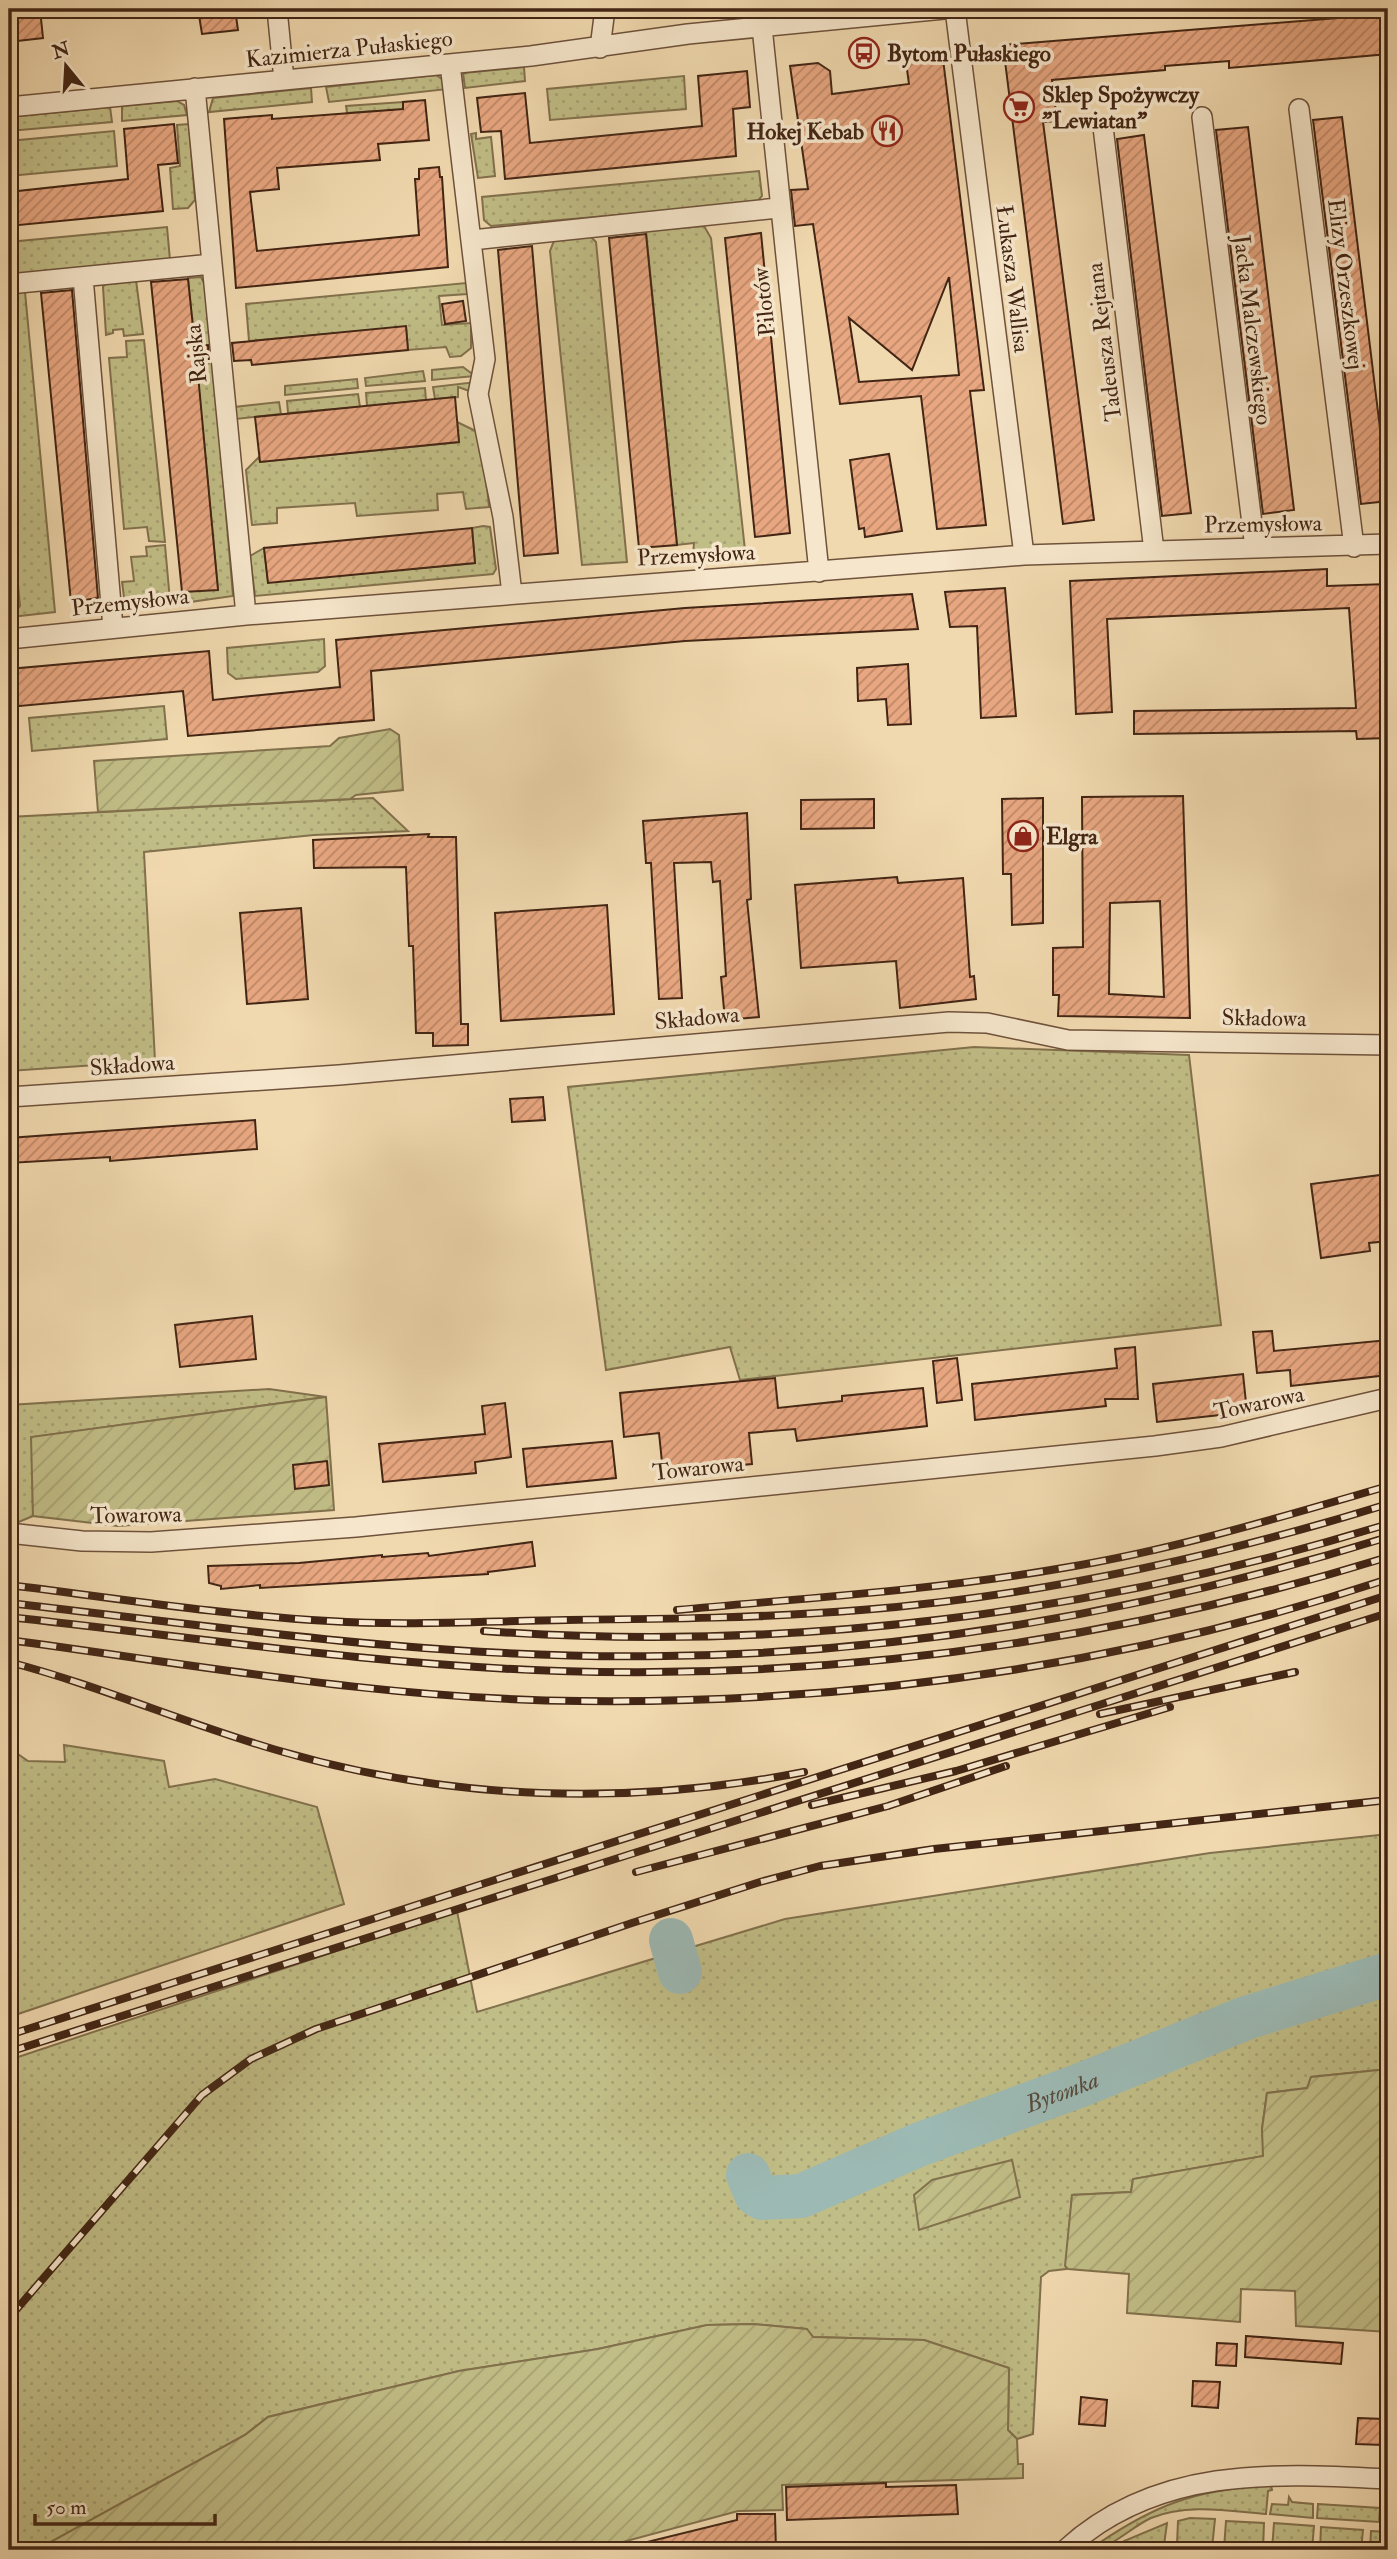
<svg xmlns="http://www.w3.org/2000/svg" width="1397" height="2559" font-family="'IM FELL Double Pica',serif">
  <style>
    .grass { fill: url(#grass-dots); stroke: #82714d; stroke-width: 2 }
    .garden { fill: url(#garden-furrows); stroke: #82714d; stroke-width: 2 }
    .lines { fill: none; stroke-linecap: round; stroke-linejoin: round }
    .river { stroke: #9cb9b3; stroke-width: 44 }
    .building { fill: url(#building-hatch); stroke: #422514; stroke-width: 2; fill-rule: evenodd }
    .minor-casing { stroke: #6e523b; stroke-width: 22 }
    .minor { stroke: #f6e6cb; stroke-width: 19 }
    .rail-casing { stroke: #422514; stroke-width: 8 }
    .rail { stroke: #f6e6cb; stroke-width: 5; stroke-dasharray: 16; stroke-linecap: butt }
    .labels { text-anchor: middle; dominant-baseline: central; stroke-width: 7; stroke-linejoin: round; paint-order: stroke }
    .street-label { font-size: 23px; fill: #422514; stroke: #f6e6cb }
    .poi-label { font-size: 23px; font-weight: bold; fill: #422514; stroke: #f6e6cb; text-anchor: start }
    .water-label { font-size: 24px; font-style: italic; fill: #584a3c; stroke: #f6e6cb }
  </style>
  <defs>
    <pattern id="grass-dots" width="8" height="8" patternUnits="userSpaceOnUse" patternTransform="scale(1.75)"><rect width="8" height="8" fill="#c1bd86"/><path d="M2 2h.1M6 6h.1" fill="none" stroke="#a7a273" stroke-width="1.8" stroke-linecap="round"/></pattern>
    <pattern id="garden-furrows" width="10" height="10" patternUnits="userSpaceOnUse" patternTransform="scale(1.75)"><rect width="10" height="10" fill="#c1bd86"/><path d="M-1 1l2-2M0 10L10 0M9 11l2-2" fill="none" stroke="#a7a273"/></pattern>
    <pattern id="building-hatch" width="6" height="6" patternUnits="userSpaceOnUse" patternTransform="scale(1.75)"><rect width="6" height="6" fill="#e8a781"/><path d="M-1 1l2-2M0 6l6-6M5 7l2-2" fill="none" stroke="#be8868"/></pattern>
  </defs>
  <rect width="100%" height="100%" fill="#f1d9af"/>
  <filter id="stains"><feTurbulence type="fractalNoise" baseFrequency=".00286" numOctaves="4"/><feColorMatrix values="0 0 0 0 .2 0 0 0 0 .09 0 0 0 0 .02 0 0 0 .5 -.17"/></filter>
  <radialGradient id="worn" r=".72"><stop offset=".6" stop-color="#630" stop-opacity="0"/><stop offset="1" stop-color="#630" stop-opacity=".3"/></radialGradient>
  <path class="grass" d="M524,67L525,81L465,88L463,73Z
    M436,75L445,81L448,89L329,102L326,87Z
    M684,76L686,109L550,120L547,89Z
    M311,88L312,102L209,112L213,98Z
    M177,101L184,105L187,115L122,121V106Z
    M403,102L405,125L377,127L375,111L347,113L346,106Z
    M110,107L112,122L9,131V117Z
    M189,124L195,200L188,208L173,209L170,168L180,166L177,125Z
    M114,131L117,166L9,176V141Z
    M476,133V139L491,137L495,176L478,178L471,134Z
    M759,171L762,196L756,203L491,226L484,220L482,197Z
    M704,226L711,238L745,550L693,555L694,543L677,545L646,231Z
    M167,227L170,260L9,275V242Z
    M590,236L596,242L627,562L582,565L550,251L554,241Z
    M201,277L207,289L233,596L183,603L182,592L218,589L188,278Z
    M136,280L143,334L124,336L123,329L113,330V333L106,335L103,287L106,282Z
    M466,283L467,294L439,296L442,325L471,323V348L461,356L450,357L446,347L408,350L406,327L249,341L246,304Z
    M9,292H25L55,612L11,617L20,606L9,492Z
    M144,340L165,542L149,541L147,527L124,529L109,358L127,357L126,341Z
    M463,367L475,376L432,380V370Z
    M423,371L425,381L366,386L365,378Z
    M357,379L358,388L285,395V386Z
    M476,382L478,394L458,387V397L435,399L433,387Z
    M425,388L426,400L367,406L366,393Z
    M358,394L360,407L288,413L287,401Z
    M279,402L281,414L236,419L235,407Z
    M457,422L482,434L489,507L466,509L463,492L437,494L438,510L357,516L355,503L277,508V523L252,525L246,470L259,457L260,462L459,442Z
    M483,526L490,527L496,569L493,574L255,596L250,556L264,548L268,582L475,563L472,528Z
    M165,545L170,601L125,605L122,582L134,581L131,557L147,556L146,547Z
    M324,639L325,666L318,672L236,679L228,673L227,648Z
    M164,706L167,739L32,751L29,718Z
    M373,798L408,831L314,835L144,852L155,1061L9,1071V817Z
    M974,1047L1189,1055L1221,1325L740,1380L730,1347L606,1370L568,1087Z
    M269,1389L326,1397L32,1437L33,1516L9,1526V1405Z
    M64,1745L164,1761L169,1787L215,1779L317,1807L344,1904L9,2017V1748L28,1761L65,1762Z
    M1388,1834V2069L1311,2077L1308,2088L1267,2093L1262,2129L1264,2156L1133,2179L1131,2192L1072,2195L1066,2269L1049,2271L1041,2277L1033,2434L1017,2439L1008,2430L1009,2368L924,2340L813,2337L806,2329L753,2324L707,2325L598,2349L459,2371L268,2417L245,2435L49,2543L28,2550H9V2060L457,1911L477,2012L785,1919L1210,1853Z
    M1271,2485L1272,2490L1268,2491L1266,2514C1229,2511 1187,2503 1151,2518C1131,2527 1110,2550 1089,2550C1153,2505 1193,2490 1271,2485Z
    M1289,2497L1292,2502L1313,2504V2518L1270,2514L1272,2504L1288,2505Z
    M1318,2504L1380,2508L1379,2522L1317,2518Z
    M1190,2518L1215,2519L1212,2548L1177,2545L1178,2521Z
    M1226,2521L1264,2523L1263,2550L1224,2549Z
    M1167,2523L1164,2545L1140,2544L1139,2550H1126L1124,2541Z
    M1274,2523L1314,2526L1312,2550H1272Z
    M1321,2527L1363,2530L1361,2550H1320Z
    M1371,2531L1388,2532V2550H1370Z"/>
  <path class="garden" d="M390,729L399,735L403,790L356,795L350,799L98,812L94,761L330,746L339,738Z
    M326,1397L334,1510L118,1526L33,1516L31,1437Z
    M1388,2069V2332L1296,2326L1295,2291L1241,2289L1240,2322L1127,2313L1129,2274L1068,2269L1065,2266L1072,2195L1131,2192L1133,2179L1263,2156L1262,2129L1267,2093L1307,2088L1311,2077Z
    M1012,2160L1020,2197L919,2230L914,2195L932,2180Z
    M753,2324L807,2329L813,2337L924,2340L1009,2368L1008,2430L1017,2439L1018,2464H1023V2478L782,2485L783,2510L738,2511L593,2550H28L49,2543L245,2435L268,2417L459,2371L598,2349L707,2325Z"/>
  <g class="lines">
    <g class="river">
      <path d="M671,1940L680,1972"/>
      <path id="s1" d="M748,2175L756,2194L762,2198L801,2196L918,2145L1081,2085L1246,2018L1388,1974"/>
    </g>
  </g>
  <path class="building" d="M9,9H40L43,38L9,42Z
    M198,9H235L238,30L202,34Z
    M1388,14V54L1229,68V61L1165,66V70L1052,80L1057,121L1043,122L1094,520L1063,524L1003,45Z
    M942,51L984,390L970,391L986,525L937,529L921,396L840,404L813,224L795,226L791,190L808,189L790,66L818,63L830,71L832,94L909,84L906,62L914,53ZM949,277L959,375L859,382L849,318L912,370Z
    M747,71L750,107L733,109L736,156L505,179L501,131L481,132L477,98L525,93L530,143L702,126L698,76Z
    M425,100L429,140L378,144L380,160L277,168L279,189L250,192L257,251L419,235L415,179H419V169L439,167L440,177H442L448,267L236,288L224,119L272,115V119L403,109V102Z
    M1342,117L1388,494V501L1361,504L1313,120Z
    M174,124L178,163L158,165L163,211L9,226V192L128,179L124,129Z
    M1248,127L1294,510L1263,514L1216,130Z
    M1144,135L1191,513L1162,516L1117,139Z
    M761,233L790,533L755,537L725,238Z
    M646,234L677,545L639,548L609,238Z
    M532,246L558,553L524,556L498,250Z
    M188,279L195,346L208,345L209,363L197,364L218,590L182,592L151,282Z
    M72,290L98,598L71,602L41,293Z
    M463,301L466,321L445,324L442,304Z
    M406,326L408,350L252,365L251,360L234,361L232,343Z
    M455,397L459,442L260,462L255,417Z
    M889,454L902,531L865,537L864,528L859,529L850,460Z
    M472,528L475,563L268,583L264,548Z
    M1327,569V586L1388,584V738L1357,739L1356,731L1134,734V711L1356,708L1349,608L1107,619L1112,712L1076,714L1070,581Z
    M1005,588L1016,716L981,718L977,626L950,627L945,592Z
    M912,594L918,629L685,641L371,671L374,720L188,736L183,691L9,707V669L209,651L213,700L340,687L336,640L685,608Z
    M908,664L911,724L888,725L886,699L858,701L857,668Z
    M1183,796L1190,1018L1058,1016L1059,995H1053V948L1083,947L1082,797ZM1160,901L1164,997L1109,994L1110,903Z
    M1043,798V923L1012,925L1011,874H1003L1002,799Z
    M874,799V828L801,829V800Z
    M747,813L751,899L747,900L759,1017L725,1020L721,977L726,976L720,881L713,882L711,862L674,863L682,998L659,999L651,863H646L643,821Z
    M429,834L428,837H456L461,1024H468V1045L433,1046V1033H416L413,946H409L406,867L314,868L313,840Z
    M897,877L898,883L963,878L970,977L974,976L976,999L900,1008L896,961L801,968L795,885Z
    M607,905L614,1014L501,1021L495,913Z
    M301,908L308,999L247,1004L240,913Z
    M543,1097L545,1120L512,1122L510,1099Z
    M255,1120L257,1149L110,1161V1157L9,1163V1138Z
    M1388,1174V1241L1369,1243L1370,1251L1321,1258L1311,1184Z
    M252,1316L256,1359L180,1367L175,1325Z
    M1272,1331L1274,1351L1388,1340V1375L1291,1386L1290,1370L1257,1373L1253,1332Z
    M1135,1347L1138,1399H1105L1106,1406L975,1420L972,1384L1117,1368L1115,1349Z
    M957,1358L962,1400L937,1403L933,1361Z
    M1243,1374L1247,1412L1157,1422L1153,1384Z
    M775,1378L778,1408L842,1401V1396L923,1388L927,1426L797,1441L795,1429L749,1433L752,1464L663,1472L659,1433L624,1437L620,1393Z
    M505,1403L511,1457L475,1462L476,1473L383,1482L379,1444L485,1434L482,1406Z
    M612,1441L616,1478L527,1487L523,1449Z
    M327,1461L329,1485L295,1489L293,1465Z
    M532,1542L535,1566L488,1572V1574L260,1588V1585L221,1589V1586L209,1583L208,1566L299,1563L382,1555V1557L428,1553L429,1556Z
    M1246,2336L1343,2343L1341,2364L1245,2357Z
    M1217,2343L1237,2344L1236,2366L1216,2365Z
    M1193,2381L1220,2382L1218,2408L1192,2406Z
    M1081,2397L1107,2400L1105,2426L1079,2424Z
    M1358,2418L1384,2419L1383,2445L1356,2444Z
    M886,2483V2487L956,2485L958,2514L787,2520L786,2487Z
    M737,2514H775L776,2550H737V2542L699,2550H640L639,2544L737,2520Z"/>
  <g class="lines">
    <g class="minor-casing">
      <path id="minor" d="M277,9L284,80
        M955,9L1024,555
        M762,27L819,572
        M600,48L605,9
        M450,64L485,359L478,394L503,517L512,594
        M195,88L246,615
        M9,107L531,56L688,34L944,9
        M1299,109L1354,547
        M1202,117L1255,548
        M1103,127L1154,551
        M472,240L778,208
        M83,277L113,628
        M9,284L212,264
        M9,639L246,615L1024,555L1388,544
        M9,1097L339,1075L949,1022L987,1023L1068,1040L1388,1045
        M9,1533L82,1541L151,1542L356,1527L1155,1446L1221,1437L1388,1398
        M1065,2550C1156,2466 1274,2473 1388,2479"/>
    </g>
    <use href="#minor" class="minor"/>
    <g class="rail-casing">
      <path id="rail" d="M9,1585C115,1598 222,1615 329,1621C408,1626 487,1621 567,1620C665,1619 763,1618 861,1610C1039,1596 1217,1557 1388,1504
        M9,1603C226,1628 446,1660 665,1656C912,1653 1153,1610 1388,1537
        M677,1610C806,1598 936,1590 1063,1568C1173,1550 1281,1517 1388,1486
        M9,1617C192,1637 375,1665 559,1671C841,1680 1119,1640 1388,1557
        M484,1631C790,1653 1095,1614 1388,1524
        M9,1640C196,1665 391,1700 581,1701C855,1704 1127,1665 1388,1579
        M9,1662C101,1686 189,1725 280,1751C452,1801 630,1806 804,1772
        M1100,1714L1295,1672
        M812,1805L956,1771L1170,1707
        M636,1872L888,1806L1006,1766
        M9,2035L1388,1595
        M9,2052L1388,1613
        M9,2318L202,2095L251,2059L316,2029L632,1923L760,1882L820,1866L934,1849L1388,1800"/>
    </g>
    <use href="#rail" class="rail"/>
  </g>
  <defs>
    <g id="bus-ring" transform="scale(1.575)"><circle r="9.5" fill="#f6e6cb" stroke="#8f2418" stroke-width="1.5"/><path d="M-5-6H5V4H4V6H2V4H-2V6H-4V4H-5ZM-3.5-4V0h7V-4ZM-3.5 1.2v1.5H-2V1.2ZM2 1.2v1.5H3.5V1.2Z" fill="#8f2418"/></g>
    <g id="supermarket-ring" transform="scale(1.575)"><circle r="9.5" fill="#f6e6cb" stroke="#8f2418" stroke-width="1.5"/><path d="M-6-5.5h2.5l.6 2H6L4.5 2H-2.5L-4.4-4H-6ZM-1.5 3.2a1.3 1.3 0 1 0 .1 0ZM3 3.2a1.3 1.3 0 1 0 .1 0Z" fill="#8f2418"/></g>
    <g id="restaurant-ring" transform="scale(1.575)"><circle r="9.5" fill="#f6e6cb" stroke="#8f2418" stroke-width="1.5"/><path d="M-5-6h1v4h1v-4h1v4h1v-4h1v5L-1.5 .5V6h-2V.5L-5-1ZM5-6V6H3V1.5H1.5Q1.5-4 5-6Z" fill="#8f2418"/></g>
    <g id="shop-ring" transform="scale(1.575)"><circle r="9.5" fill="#f6e6cb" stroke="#8f2418" stroke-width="1.5"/><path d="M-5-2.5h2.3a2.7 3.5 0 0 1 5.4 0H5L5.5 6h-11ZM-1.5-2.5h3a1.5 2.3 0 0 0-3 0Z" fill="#8f2418"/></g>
  </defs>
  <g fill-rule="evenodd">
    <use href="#bus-ring" x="864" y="53"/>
    <use href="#supermarket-ring" x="1019" y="107"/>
    <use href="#restaurant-ring" x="887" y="131"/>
    <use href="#shop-ring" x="1023" y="836"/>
  </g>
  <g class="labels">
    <g class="street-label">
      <text transform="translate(349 49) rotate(-6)">Kazimierza Pułaskiego</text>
      <text transform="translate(1013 279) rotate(83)">Łukasza Wallisa</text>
      <text transform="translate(1346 284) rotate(83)">Elizy Orzeszkowej</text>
      <text transform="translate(764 302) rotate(-96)">Pilotów</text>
      <text transform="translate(1253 330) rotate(83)">Jacka Malczewskiego</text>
      <text transform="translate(1104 342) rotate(-97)">Tadeusza Rejtana</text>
      <text transform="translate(196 354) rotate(-96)">Rajska</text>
      <text transform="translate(1263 524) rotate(-1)">Przemysłowa</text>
      <text transform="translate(696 555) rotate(-3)">Przemysłowa</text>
      <text transform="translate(130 602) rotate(-6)">Przemysłowa</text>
      <text transform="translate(697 1018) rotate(-5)">Składowa</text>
      <text transform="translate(1264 1018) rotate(1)">Składowa</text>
      <text transform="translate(132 1065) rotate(-4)">Składowa</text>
      <text transform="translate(1259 1403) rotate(-12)">Towarowa</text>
      <text transform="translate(698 1468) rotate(-6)">Towarowa</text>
      <text transform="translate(136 1515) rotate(-1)">Towarowa</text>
    </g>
    <g class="poi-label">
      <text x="887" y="53">Bytom Pułaskiego</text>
      <text x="1042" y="94">Sklep Spożywczy<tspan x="1042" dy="26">"Lewiatan"</tspan></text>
      <text x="864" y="131" text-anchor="end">Hokej Kebab</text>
      <text x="1046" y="836">Elgra</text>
    </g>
    <g class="water-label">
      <text stroke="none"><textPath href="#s1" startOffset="348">Bytomka</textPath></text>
    </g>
  </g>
  <rect width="1397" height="2559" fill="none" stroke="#f1d9af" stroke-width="35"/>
  <rect x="10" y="10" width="1376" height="2538" fill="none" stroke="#422514" stroke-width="3.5"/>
  <rect x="18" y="18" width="1362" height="2524" fill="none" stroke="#422514" stroke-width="2"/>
  <g transform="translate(66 66) rotate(342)" stroke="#f6e6cb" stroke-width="5" paint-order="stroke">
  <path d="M0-5L12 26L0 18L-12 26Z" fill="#422514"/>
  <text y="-10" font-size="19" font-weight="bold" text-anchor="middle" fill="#422514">N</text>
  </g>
  <path d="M35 2514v10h180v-10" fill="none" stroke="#422514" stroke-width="3.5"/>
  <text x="46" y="2514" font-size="21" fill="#422514" stroke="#f6e6cb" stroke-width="5" paint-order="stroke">50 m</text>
  <rect width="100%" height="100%" filter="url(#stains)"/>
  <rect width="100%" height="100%" fill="url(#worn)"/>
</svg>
